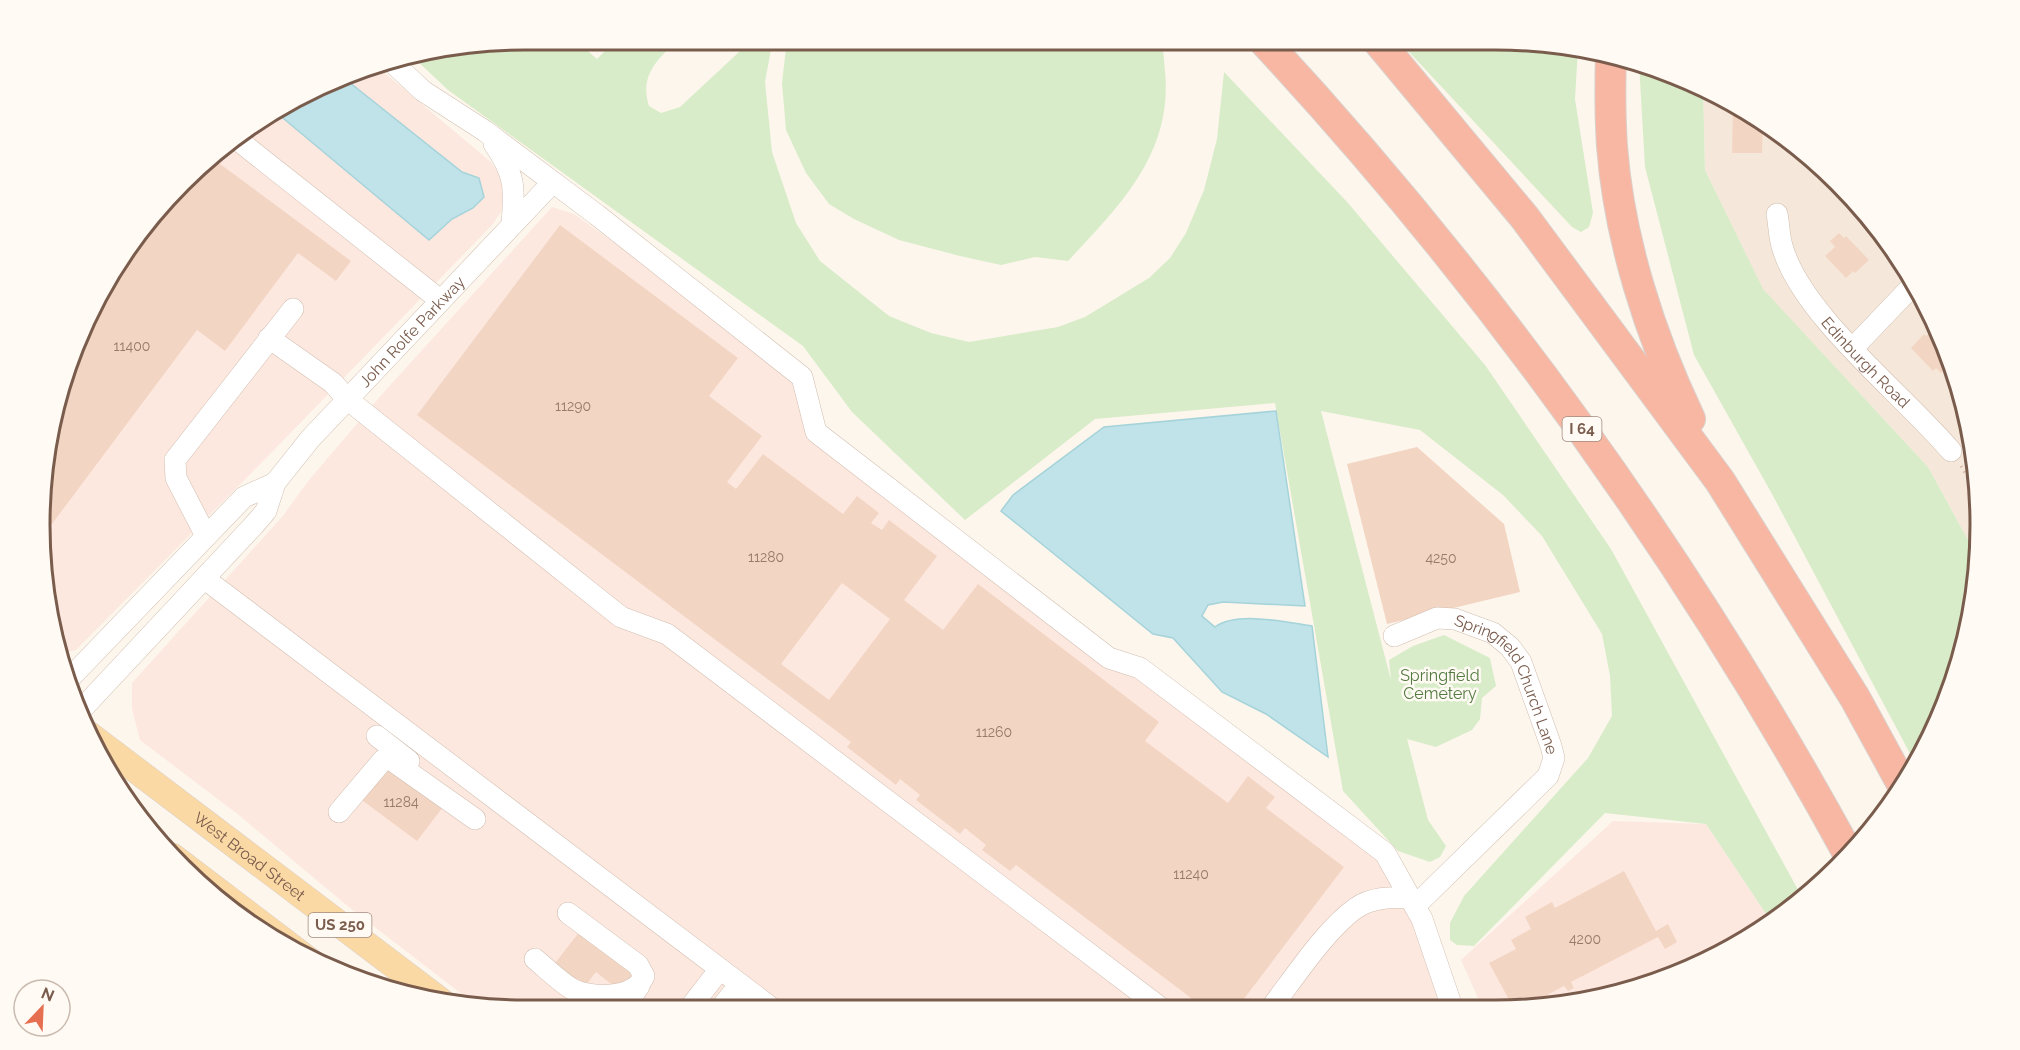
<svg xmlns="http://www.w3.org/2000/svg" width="2020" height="1050" font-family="Raleway,sans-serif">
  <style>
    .residential { fill: #f5e8da }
    .commercial { fill: #fde8e0 }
    .green { fill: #d8ecc9 }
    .water { fill: #bfe3e8; stroke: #a5d3da; stroke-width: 1.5 }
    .building { fill: #f3d5c3; fill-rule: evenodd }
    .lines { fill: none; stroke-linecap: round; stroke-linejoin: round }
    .minor-casing { stroke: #d1beb0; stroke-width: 22 }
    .major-casing { stroke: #dad1cd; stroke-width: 27 }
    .highway-casing { stroke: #dad1cd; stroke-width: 32 }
    .path { stroke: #d9b8a5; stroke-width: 3; stroke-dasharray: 1.5 4.5; stroke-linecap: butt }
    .minor { stroke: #fff; stroke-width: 21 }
    .major { stroke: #fbd9a5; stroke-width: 26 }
    .highway { stroke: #f7b7a3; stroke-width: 30 }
    .labels { text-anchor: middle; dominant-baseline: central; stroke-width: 5; stroke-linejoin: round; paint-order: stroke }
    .number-label { font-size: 14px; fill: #987a6a }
    .shield { fill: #fffaf3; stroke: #a28b7f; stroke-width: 1.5 }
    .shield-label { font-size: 15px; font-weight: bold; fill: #7a5c4d }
    .street-label { font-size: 16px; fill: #7a5c4d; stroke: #fffaf3 }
    .park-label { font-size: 16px; fill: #537a41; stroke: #fffaf3 }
    .rim { fill: none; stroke: #7a5c4d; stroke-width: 3 }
  </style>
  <rect width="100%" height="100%" fill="#fdf6ec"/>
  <path class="residential" d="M1703,87L1791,140L1861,205L1916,282L1955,369L1977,462L1979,560L1928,467L1763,290L1705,170Z"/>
  <path class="commercial" d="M374,64L491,162L503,181L506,204L493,224L274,450L76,650L63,653L43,588L40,494L55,400L121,255L229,140Z
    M552,207L574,214L802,377L816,432L1385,853L1452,1007L494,1010L480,1008L350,908L240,816L140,740L132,709V683L282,517L309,480L384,392Z
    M1613,821L1706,824L1772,923L1681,974L1559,1007H1482L1461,960Z"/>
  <path class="green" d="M525,39H574L597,59L617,39H679C658,59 639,75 649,106L661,113L680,107L753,39H773L765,82L772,152L796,223L820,261L889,316L931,333L969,342L1058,327L1085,317L1149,278L1170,258L1186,233L1204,190L1217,139L1224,72L1348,203L1485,365L1611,549L1802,897L1772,923L1706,824L1605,813L1474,946L1457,945L1450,940V923L1464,896L1588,758L1612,716L1610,676L1602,634L1542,536L1503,495L1420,430L1321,411L1391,680L1389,660L1413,646L1444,635L1490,658L1496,686L1482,698L1480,719L1472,730L1436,747L1407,739L1428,820L1446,846L1440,857L1430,862L1398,851L1343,791L1275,403L1095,419L965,520L852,412L803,346L448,90L413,57Z
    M787,39L1160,40C1164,49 1164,61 1165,71C1173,153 1120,206 1068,261L1035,257L1001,265L960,256L899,240L854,219L829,204L806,173L786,130L782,83Z
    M1398,40H1526L1578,48L1575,99L1593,213L1589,227L1581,232L1572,227Z
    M1639,63L1703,87L1705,170L1763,289L1928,467L1979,560L1964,651L1931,740L1915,763L1772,494L1694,355L1645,167Z"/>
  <path class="water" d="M344,78L462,172L479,178L484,197L473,208L452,219L429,240L278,114Z
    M1276,411L1305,606L1223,602L1208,605L1202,616L1215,627C1237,611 1285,622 1312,626L1328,757L1266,714L1222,692L1173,638L1153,634L1001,511L1013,495L1104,427Z"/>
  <path class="building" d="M1733,109L1743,110V115H1752L1763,122L1762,153H1732Z
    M212,158L351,261L336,281L298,253L225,351L197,330L49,528L41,521L40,494L55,400L121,255Z
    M1868,215L1883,236L1881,238L1862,220Z
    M560,225L738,358L709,396L762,436L727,482L736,489L763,454L843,514L857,496L879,513L871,523L882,530L889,520L937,556L904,600L943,630L978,584L1159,722L1145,741L1228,803L1248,776L1275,797L1266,808L1344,867L1237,1008H1204L1016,865L1010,871L982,850L986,845L965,828L960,834L916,800L920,795L900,779L896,785L847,747L851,742L417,415ZM842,583L890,619L829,700L781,664Z
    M1839,233L1844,238L1846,236L1869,260L1855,273L1853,271L1846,278L1825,256L1835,247L1830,241Z
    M1933,330L1941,338L1949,355L1944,360L1949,365L1941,373L1936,368L1933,371L1911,348L1924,334L1926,336Z
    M1417,447L1504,524L1520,592L1387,624L1347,464Z
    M382,767L388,771L391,768L443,807L417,841L359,798Z
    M1624,871L1656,931L1668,924L1677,942L1665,949L1658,937L1571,982L1574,988L1568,991L1564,986L1525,1007H1513L1489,963L1516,949L1511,940L1531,929L1525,917L1552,902L1555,908Z
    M584,926L639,968L621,992L596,972L582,990L552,967Z"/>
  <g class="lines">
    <g class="minor-casing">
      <g id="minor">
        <path d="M391,61L423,91L485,131L597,215L802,377L816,432L1109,658L1140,668L1385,853L1422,919L1452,1007"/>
        <path d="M234,137L440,300"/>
        <path d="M494,144C515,174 515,188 512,224"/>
        <path id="s1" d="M1777,214C1779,224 1779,236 1782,246C1801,315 1903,394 1951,451"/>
        <path d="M269,338L333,383L347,399L621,617L667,634L1161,1008"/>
        <path d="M1853,348L1916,282"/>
        <path d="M206,536L176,478L175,460L293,309"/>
        <path d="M205,579L773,1009"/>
        <path id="s2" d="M1394,636L1437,618L1455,619L1493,633L1510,647L1521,662L1551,746L1554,758L1548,776L1415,906"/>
        <path d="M70,678L244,497L275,483"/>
        <path id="s3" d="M80,711L254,525L266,511L275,483L310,439L552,183"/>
        <path d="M377,736L409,761"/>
        <path d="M339,812L383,760L390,759L475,819"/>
        <path d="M535,959C547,969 559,981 572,989C592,999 635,999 644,976L638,965L568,913"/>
        <path d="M581,1000L619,1009L626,1005L639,986"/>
        <path d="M1271,1008C1294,978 1326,929 1356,908C1372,897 1392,897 1410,898"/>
        <path d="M689,1009L720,969"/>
        <path d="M720,1009L740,984"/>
      </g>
    </g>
    <g class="major-casing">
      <g id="major">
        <path id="s4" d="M87,733L441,1001"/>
        <path d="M172,856L310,961"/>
      </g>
    </g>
    <g class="highway-casing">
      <path id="highway" d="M1263,40C1492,287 1688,560 1849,855
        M1377,40L1525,218L1720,481L1855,698L1902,784
        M1611,54C1610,85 1610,115 1612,146C1619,239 1650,335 1690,419"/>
    </g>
    <path class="path" d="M1961,466L1978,496"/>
    <use href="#minor" class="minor"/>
    <use href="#major" class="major"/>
    <use href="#highway" class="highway"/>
  </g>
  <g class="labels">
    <g class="number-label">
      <text x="132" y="346">11400</text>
      <text x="573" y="406">11290</text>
      <text x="766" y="557">11280</text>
      <text x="1441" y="558">4250</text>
      <text x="994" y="732">11260</text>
      <text x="401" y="802">11284</text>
      <text x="1191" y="874">11240</text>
      <text x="1585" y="939">4200</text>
    </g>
    <g class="shield">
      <rect x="1562.5" y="417" width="39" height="24" rx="4.5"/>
      <rect x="308.5" y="913" width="63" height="24" rx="4.5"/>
    </g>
    <g class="shield-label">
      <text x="1582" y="429">I 64</text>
      <text x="340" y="925">US 250</text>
    </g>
    <g class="street-label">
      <text stroke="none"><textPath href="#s3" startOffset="507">John Rolfe Parkway</textPath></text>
      <text stroke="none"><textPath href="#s1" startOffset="177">Edinburgh Road</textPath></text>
      <text stroke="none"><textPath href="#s2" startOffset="154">Springfield Church Lane</textPath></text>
      <text stroke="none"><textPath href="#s4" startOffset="204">West Broad Street</textPath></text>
    </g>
    <g class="park-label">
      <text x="1440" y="675">Springfield<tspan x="1440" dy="18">Cemetery</tspan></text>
    </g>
  </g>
  <path d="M0 0H2020V1050H0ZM525 50H1495A475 475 0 0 1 1970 525V525A475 475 0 0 1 1495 1000H525A475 475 0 0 1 50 525V525A475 475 0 0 1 525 50Z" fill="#fffaf3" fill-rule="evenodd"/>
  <path class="rim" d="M525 50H1495A475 475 0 0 1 1970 525V525A475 475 0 0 1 1495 1000H525A475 475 0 0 1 50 525V525A475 475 0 0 1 525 50Z"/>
  <g transform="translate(42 1008) rotate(23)"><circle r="28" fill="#fffaf3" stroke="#cabbb1" stroke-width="1.5"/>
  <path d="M0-4.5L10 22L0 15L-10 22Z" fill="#e76f51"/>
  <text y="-9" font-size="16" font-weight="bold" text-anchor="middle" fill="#7a5c4d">N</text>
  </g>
</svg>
